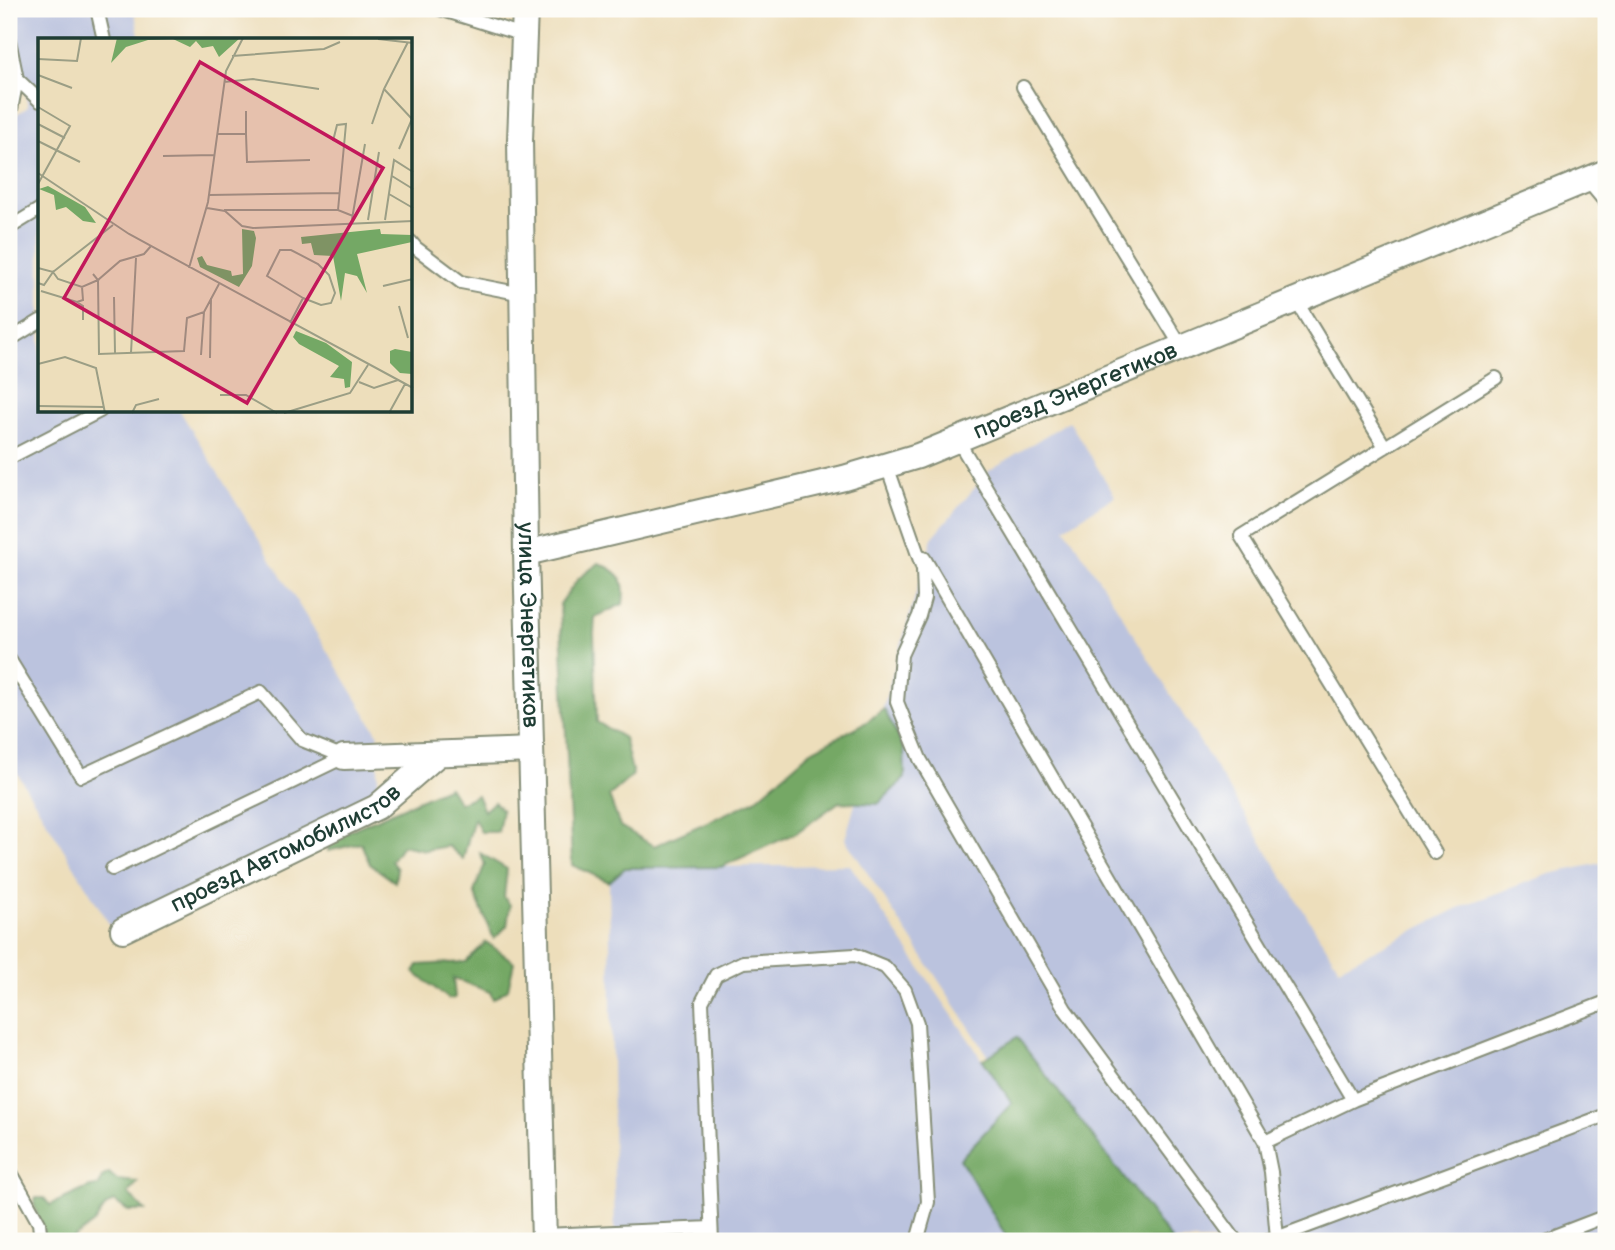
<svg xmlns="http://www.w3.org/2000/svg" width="1615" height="1250" font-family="'Balsamiq Sans',sans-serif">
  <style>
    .industrial { fill: #bbc3de }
    .forest { fill: #74a865; stroke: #4a724c; stroke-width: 2 }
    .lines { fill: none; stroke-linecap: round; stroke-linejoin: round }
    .lane-casing { stroke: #868e78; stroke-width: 16 }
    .street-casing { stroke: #868e78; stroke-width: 28 }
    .lane { stroke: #fff; stroke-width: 12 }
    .street { stroke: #fff; stroke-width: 24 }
    .labels { text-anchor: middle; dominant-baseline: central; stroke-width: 7; stroke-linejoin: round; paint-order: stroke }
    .street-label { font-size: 23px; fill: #1f3d34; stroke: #fdfcf7 }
    .inset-road { fill: none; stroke: #9b9e85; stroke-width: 2 }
    .view { fill: #c2185b; fill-opacity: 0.15; stroke: #c2185b; stroke-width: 3.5 }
    .inset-edge { fill: none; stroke: #1f3d34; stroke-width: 3.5 }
  </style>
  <rect width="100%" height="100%" fill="#fdfcf7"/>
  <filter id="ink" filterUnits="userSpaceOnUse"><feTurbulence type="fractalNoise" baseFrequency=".0143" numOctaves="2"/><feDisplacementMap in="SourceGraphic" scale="14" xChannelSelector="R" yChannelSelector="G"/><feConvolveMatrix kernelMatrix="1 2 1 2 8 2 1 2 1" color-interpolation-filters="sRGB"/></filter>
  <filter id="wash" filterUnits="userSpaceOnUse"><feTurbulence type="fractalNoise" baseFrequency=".00686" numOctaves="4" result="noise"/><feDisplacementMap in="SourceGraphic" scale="28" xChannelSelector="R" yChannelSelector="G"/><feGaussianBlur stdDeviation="1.57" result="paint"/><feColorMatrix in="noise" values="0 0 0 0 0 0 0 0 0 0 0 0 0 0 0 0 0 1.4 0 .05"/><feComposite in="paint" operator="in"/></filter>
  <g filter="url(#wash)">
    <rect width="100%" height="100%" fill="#eddebb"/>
    <path class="industrial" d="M9,9H134L140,40H40V411H180L378,734V800L111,927L9,760V119L28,107Z
      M1069,421L1115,496L1065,528L1108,593L1339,968L1467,904L1550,874L1606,862V1241H1111L845,839L932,538L990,470Z
      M850,865L1012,1103L960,1159L1009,1241H615L609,882L625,868Z"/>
    <path class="forest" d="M599,563C622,573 626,579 623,604L595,617L594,634L597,722L624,738L633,775L609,796L620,826L654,846L754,801L811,751L865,723L884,709L904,749L905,778L878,804L839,802L796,833L721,867L625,868L609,882L572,865L560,604L578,579Z
      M449,787L459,803L477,795L484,811L494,802L502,810L498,832H481L474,818L463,859L448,846L425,850L402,845L391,861L397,869L395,882L370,864L361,843L328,851V840Z
      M480,853L507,869L504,897L510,905L507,926L494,939L474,892L485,864Z
      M486,942L514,962L508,989L493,999L490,992L453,978L455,998L449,999L414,972L418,965L466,962Z
      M1017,1037L1172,1241H1009L960,1159L1012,1103L983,1060Z
      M109,1173L117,1180L138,1182L128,1193L145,1211H128L114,1201L106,1206L94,1223L69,1241H45L34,1204L35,1198H44L50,1205L90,1187L99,1186L102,1177Z"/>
  </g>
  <g filter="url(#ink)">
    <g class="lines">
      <g class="lane-casing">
        <path id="lane" d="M97,9L104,40
          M440,9L523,35
          M9,40L17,79L40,101
          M1023,87L1181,346
          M9,120L17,79
          M1587,180L1606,203
          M9,228L40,209
          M411,242L416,248L461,282L522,294
          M1295,299L1385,447L1496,378
          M9,340L40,321
          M957,439L1353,1100
          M1385,447L1241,536L1435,853
          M9,458L100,411
          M887,466L923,569L924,598L919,616L901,655L897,702L920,759L1065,1009L1236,1241
          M924,558L1265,1142L1271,1172L1277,1238
          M9,659L81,776L261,692L302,740L344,757L112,869
          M1605,918L1606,917
          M1265,1142L1353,1100L1606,1002
          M9,1169L39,1223L41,1241
          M544,1235L711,1228
          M712,1241L702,1002L716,975L743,962L855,955L885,967L905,990L917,1023L928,1202L917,1241
          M1268,1241L1606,1115
          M1541,1241L1606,1216"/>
      </g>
      <g class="street-casing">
        <g id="street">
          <path id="s1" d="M525,9L520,140L526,553L544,1241"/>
          <path id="s2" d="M526,553L844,478L918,456L1606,172"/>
          <path d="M344,757L531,750"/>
          <path id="s3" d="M123,930L377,807L438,754"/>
        </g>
      </g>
      <use href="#lane" class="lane"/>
      <use href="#street" class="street"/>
    </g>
  </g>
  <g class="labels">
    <g class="street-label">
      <text stroke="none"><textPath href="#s2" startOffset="574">проезд Энергетиков</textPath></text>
      <text stroke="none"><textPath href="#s1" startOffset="616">улица Энергетиков</textPath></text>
      <text stroke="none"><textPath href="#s3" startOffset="182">проезд Автомобилистов</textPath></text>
    </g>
  </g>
  <g transform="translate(38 38)">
    <rect width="374" height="374" fill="#eddebb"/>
    <path d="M79,0H202L181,19L175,8L164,10L158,3L152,9L135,1L110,2L88,9L73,25ZM10,148L47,169L58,185L45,183L28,169L18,172L16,157L1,151ZM204,191L216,193L218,200L214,228L201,249L162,229L159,220L164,218L169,227L193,233L194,238L205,236ZM342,191L343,196L374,197V204L319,216L329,255L319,238L307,235L303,263L295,218L276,217L273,205L264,206L263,199ZM258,293L288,305L314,324L312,349L307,350L306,341L292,339L301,328L261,306L255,299ZM357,311L374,314V336L362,335L352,325V313Z" fill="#74a865"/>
    <path class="inset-road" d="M340,1L375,5M194,18L286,11L302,4M0,21L39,23L43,0M0,37L34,50M186,44L215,41L281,51M0,69L32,88L0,146M0,86L27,100M334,86L346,51M179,96H208V73M208,96L209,124L272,122M0,103L42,124M295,103L299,87L308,86L300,172M361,111L374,81L346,51L370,4M125,118L176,117M0,135L91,196L375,350M354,138L375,151M351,156L375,170M171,157L301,155M169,170L187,173L204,188L215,190L375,183M186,172H300L315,178M314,181L327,106M330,182L341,114M347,182L356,122L375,134M113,208L106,216L82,223L60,242L61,316L146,313L149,280L166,274L163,317M0,230L15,234L75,187M151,230L170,164L188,33L205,0M0,245L6,247L15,234L20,241L44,249L60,242L55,236M345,248L375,241M3,253L39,264L45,262L44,249M76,259L77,315M39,264L45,268V282M361,268L370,300M166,274L181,246M252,285L265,260L229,238L242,212H253L280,226L291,237L297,255L293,265L283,267L265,260M93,315L98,220M172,320L173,260M0,326L27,319L58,330L67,375M321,344L336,350L360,342M182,357H208L239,375M0,368L66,369M94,375L98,367L121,361M246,375L312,355L330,327M351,375L367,346"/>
    <path class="view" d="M162,24L345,130L209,365L26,260Z"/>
    <rect width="374" height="374" class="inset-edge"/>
  </g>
  <rect width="1615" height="1250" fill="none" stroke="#fdfcf7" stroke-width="35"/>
</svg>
